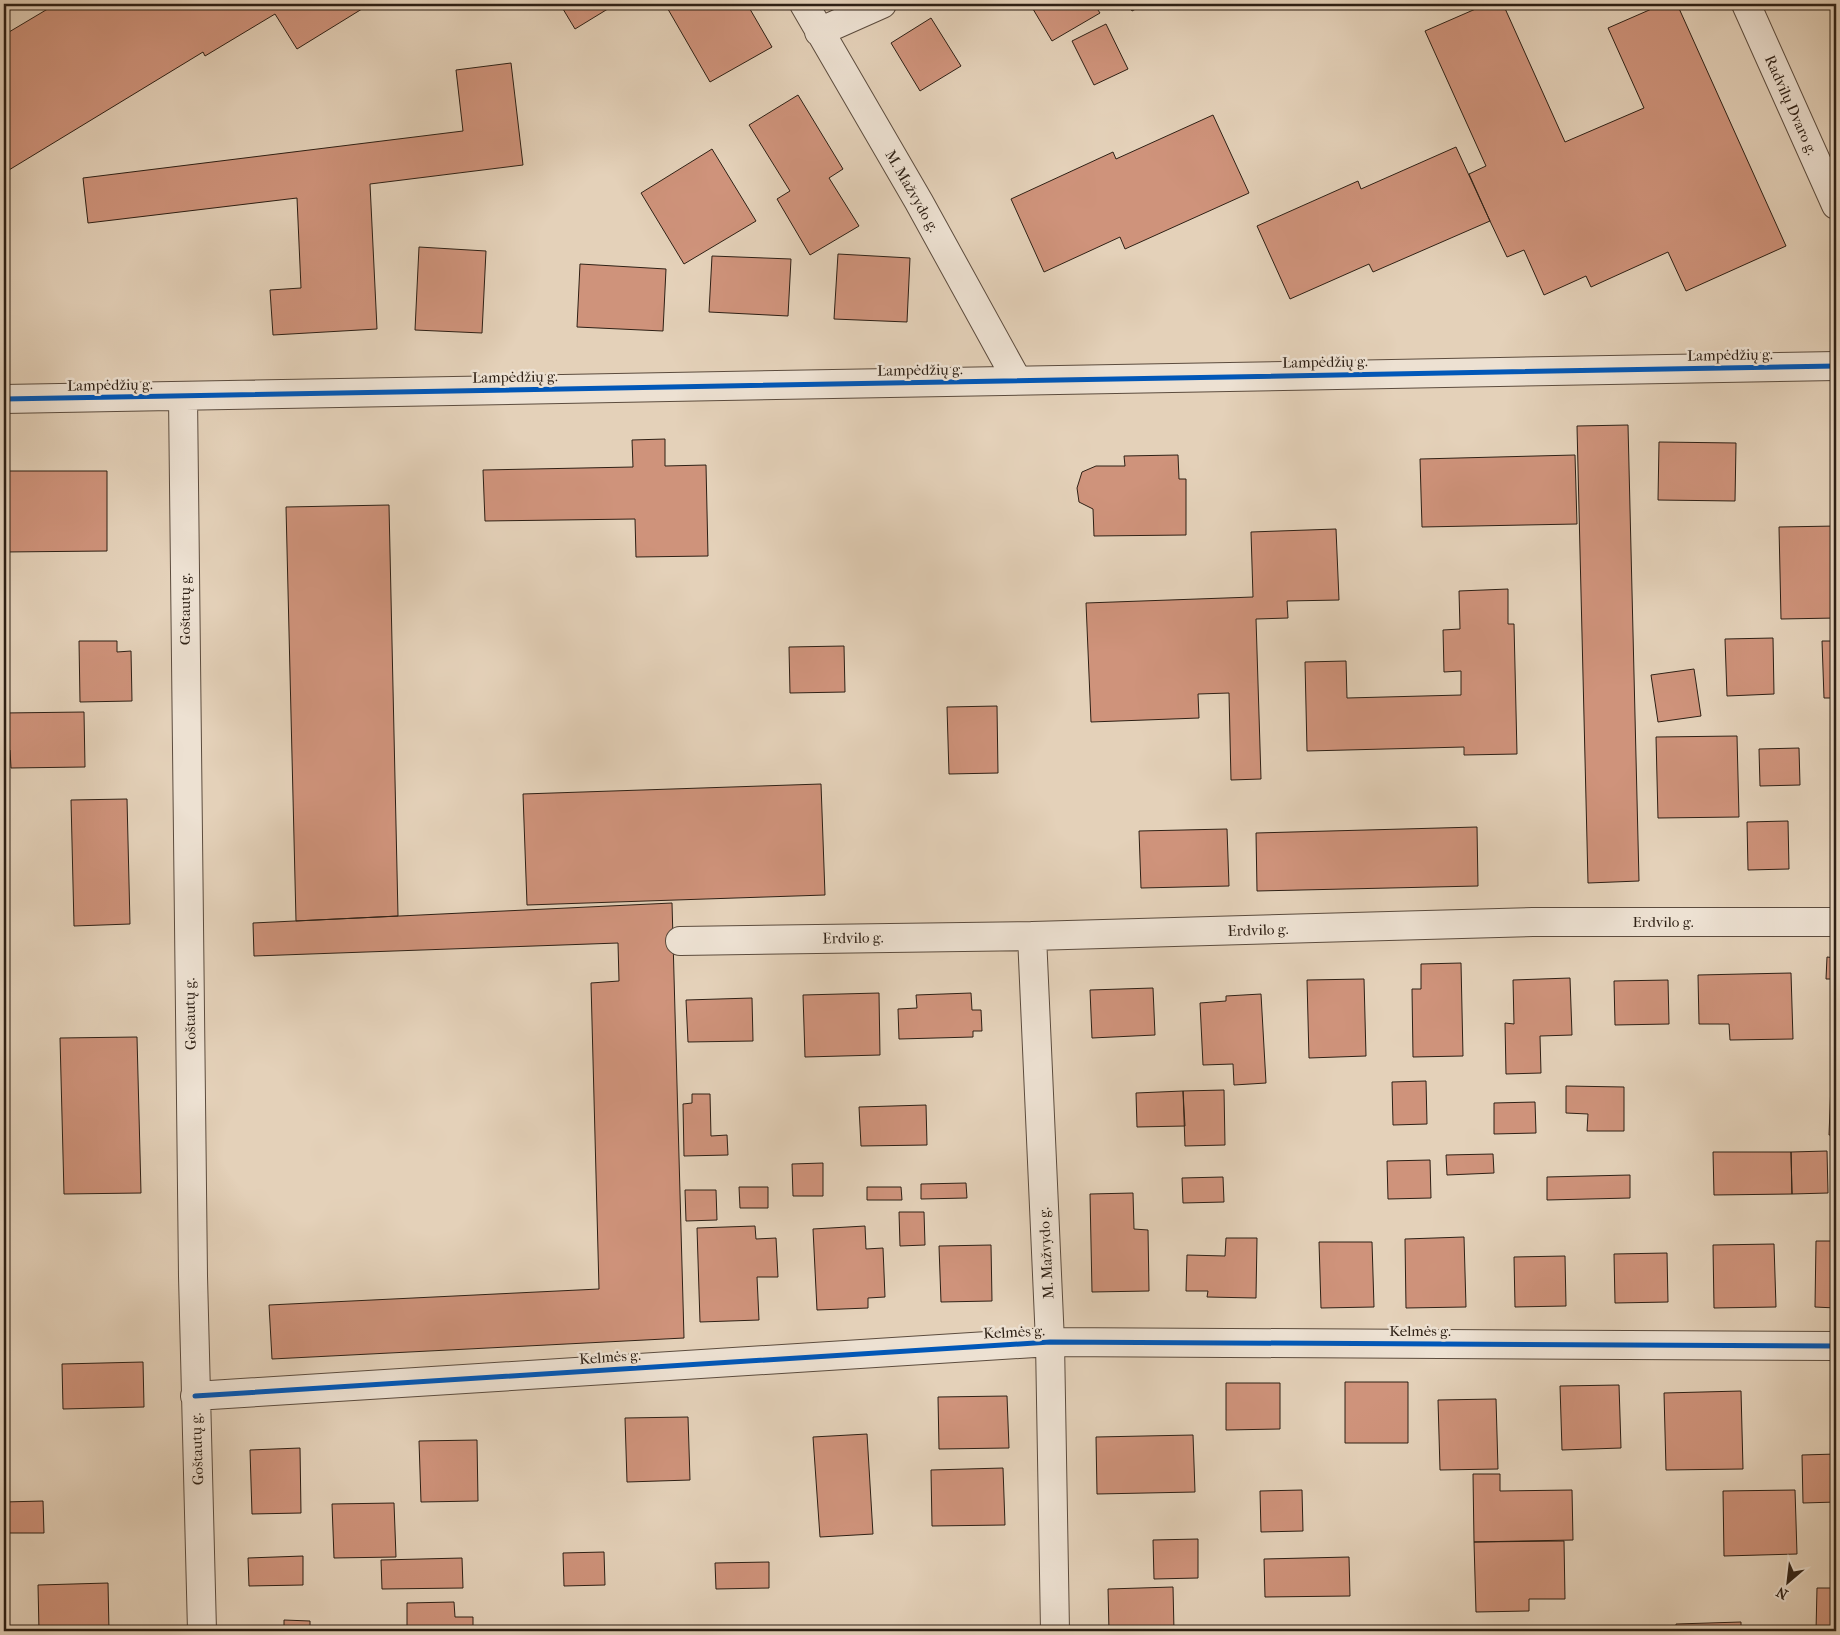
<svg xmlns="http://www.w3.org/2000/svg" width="1840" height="1635" font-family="'IM FELL French Canon',serif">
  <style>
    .building { fill: #cf937b; stroke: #2e2015 }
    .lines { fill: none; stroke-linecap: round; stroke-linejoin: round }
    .minor-casing { stroke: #5c4c3e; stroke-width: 30 }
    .minor { stroke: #ede1d2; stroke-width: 28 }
    .cycleway-casing { stroke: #ede1d2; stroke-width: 8 }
    .cycleway { stroke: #0057b8; stroke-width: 5 }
    .labels { text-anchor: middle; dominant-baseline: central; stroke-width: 5; stroke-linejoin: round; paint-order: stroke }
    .street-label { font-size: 15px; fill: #2e2015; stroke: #ede1d2 }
  </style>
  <rect width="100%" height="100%" fill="#e4d1b9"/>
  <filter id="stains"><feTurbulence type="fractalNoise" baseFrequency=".004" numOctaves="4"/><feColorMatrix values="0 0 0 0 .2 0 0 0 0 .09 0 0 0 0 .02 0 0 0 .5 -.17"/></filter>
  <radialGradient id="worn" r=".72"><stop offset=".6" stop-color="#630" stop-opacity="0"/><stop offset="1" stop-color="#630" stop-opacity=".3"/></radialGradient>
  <path class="building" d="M56,4H370L297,49L275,14L205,56L203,52L4,173V35Z
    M560,4H609L611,7L575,29Z
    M665,4H747L772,47L710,82Z
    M1030,4H1094L1100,13L1052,41Z
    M1128,4H1145L1132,11Z
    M1487,4H1503L1565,142L1644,108L1608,28L1663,4H1677L1786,246L1686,291L1668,252L1591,287L1586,276L1544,295L1524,250L1507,257L1490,221L1469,174L1486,166L1425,31Z
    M931,18L961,66L920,91L891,43Z
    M1106,24L1128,69L1094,85L1072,41Z
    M511,63L523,165L370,184L377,329L273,335L270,290L301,288L297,198L88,223L83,178L463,131L456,70Z
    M798,95L843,169L829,178L859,226L810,255L777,199L790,191L749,125Z
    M1213,115L1249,193L1125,249L1120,237L1044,272L1011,199L1113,152L1116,159Z
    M1456,147L1490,221L1373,272L1369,264L1290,299L1257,226L1358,181L1361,189Z
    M712,149L756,221L684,264L641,193Z
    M419,247L486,251L482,333L415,330Z
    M838,254L910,258L907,322L834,319Z
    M712,256L791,259L788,316L709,312Z
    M580,264L666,269L663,331L577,327Z
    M1628,425L1639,881L1588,883L1577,426Z
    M665,439V466L706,465L708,556L636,557L635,519L485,521L483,470L633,467L632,440Z
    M1659,442L1736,443L1735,501L1658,500Z
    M1178,455L1179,479H1186V535L1094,536L1093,509L1079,502L1077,488L1082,472L1096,466H1125L1124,456Z
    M1575,455L1577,524L1422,527L1420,459Z
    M4,471H107V551L4,552Z
    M389,505L398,916L296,921L286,507Z
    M1836,526V618L1781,619L1779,527Z
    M1336,529L1339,600L1287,601L1288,618L1256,619L1261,779L1231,780L1229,693L1198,694L1199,718L1091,722L1086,603L1253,597L1251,532Z
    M1508,589V624H1514L1517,754L1464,755V747L1307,751L1305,662L1346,661L1347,698L1461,695V671L1444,672L1443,630L1460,629L1459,591Z
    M1773,638L1774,694L1727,696L1725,639Z
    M79,641H117V652L131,651L132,701L80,702Z
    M1822,641H1836V698H1824Z
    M844,646L845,692L790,693L789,647Z
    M1694,669L1701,716L1658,722L1651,675Z
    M997,706L998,773L949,774L947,707Z
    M84,712L85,767L11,768L10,750L4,751V713Z
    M1737,736L1739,817L1658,818L1656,737Z
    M1799,748L1800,785L1760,786L1759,749Z
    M821,784L825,895L527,905L523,794Z
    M127,799L130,924L74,926L71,800Z
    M1788,821L1789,869L1748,870L1747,822Z
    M1477,827L1478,886L1257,891L1256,833Z
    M1227,829L1229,886L1141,888L1139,831Z
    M672,903L684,1338L272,1359L269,1305L599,1289L591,983L619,981L618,943L254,956L253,923Z
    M1827,957L1836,958V979H1826Z
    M1461,963L1463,1056L1413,1057L1412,989H1421V964Z
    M1791,973L1793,1039L1730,1040L1729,1024H1699L1698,975Z
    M1570,978L1572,1035L1540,1036L1541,1073L1506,1074L1505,1023L1514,1024L1513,980Z
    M1364,979L1366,1056L1309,1058L1307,980Z
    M1668,980L1669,1024L1615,1025L1614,981Z
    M1153,988L1155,1035L1092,1038L1090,990Z
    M879,993L880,1055L805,1057L803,995Z
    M971,993L972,1010H981L982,1031H973V1037L899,1039L898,1009L917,1008L916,995Z
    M1261,994L1266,1083L1234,1085L1233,1064L1203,1065L1200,1003L1226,1001V996Z
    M752,998L753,1041L688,1042L686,1000Z
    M137,1037L141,1193L64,1194L60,1038Z
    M1832,1058H1836V1135H1829Z
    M1426,1081L1427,1124L1393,1125L1392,1082Z
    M1566,1086L1624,1087V1131H1587L1588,1114L1566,1113Z
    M1224,1090L1225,1145L1185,1146L1183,1091Z
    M1183,1091L1185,1126L1137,1127L1136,1093Z
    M692,1094H710L711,1136L727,1135L728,1155L684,1156L683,1104L692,1103Z
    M1535,1102L1536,1133L1494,1134V1103Z
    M926,1105L927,1145L861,1146L859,1107Z
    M1827,1151L1828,1193L1792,1194L1791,1152Z
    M1713,1152H1791L1792,1194L1714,1195Z
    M1493,1154L1494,1173L1447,1175L1446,1155Z
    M1430,1160L1431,1198L1388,1199L1387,1161Z
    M823,1163V1196H793L792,1164Z
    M1630,1175V1198L1547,1200V1177Z
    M1223,1177L1224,1202L1183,1203L1182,1178Z
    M966,1183L967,1198L921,1199V1184Z
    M739,1187H768V1208H740Z
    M867,1187H901L902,1200H867Z
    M685,1190H716L717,1220L686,1221Z
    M1133,1193L1134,1229L1148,1230L1149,1291L1092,1292L1090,1194Z
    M899,1212H924L925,1245L900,1246Z
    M755,1226L756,1239L776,1238L778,1277H757L759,1320L700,1322L697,1228Z
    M865,1226L866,1249L883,1248L885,1297L868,1298V1308L817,1310L813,1229Z
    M1464,1237L1466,1307L1406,1308L1405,1239Z
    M1226,1238H1257L1256,1298L1207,1297L1208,1291H1186L1187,1255L1225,1256Z
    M1816,1241H1836V1308L1815,1307Z
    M1319,1242H1372L1374,1307L1321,1308Z
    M1774,1244L1776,1307L1714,1308L1713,1245Z
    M991,1245L992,1301L941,1302L939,1246Z
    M1667,1253L1668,1302L1615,1303L1614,1254Z
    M1565,1256L1566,1306L1515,1307L1514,1257Z
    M143,1362L144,1407L63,1409L62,1364Z
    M1345,1382H1408V1443H1345Z
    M1226,1383H1280V1429L1226,1430Z
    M1619,1385L1621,1448L1562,1450L1560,1386Z
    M1741,1391L1743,1469L1666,1470L1664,1393Z
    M1007,1396L1009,1448L939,1449L938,1397Z
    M1496,1399L1498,1469L1440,1470L1438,1400Z
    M688,1417L690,1480L627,1482L625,1418Z
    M867,1434L873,1534L820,1537L813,1437Z
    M1193,1435L1195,1492L1097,1494L1096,1437Z
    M477,1440L478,1501L421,1502L419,1441Z
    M300,1448L301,1513L252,1514L250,1450Z
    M1836,1454V1502L1803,1503L1802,1455Z
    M1003,1468L1005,1525L932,1526L931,1470Z
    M1473,1474H1500V1491L1572,1490L1573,1540L1474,1542Z
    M1302,1490L1303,1531L1261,1532L1260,1491Z
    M1795,1490L1797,1554L1724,1556L1723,1491Z
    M43,1501L44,1533H4V1502Z
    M394,1503L396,1557L334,1558L332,1504Z
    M1198,1539V1578L1154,1579L1153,1540Z
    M1564,1541L1565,1599H1529V1611L1476,1612L1474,1542Z
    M604,1552L605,1585L564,1586L563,1553Z
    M303,1556V1585L249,1586L248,1558Z
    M1349,1557L1350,1596L1265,1597L1264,1559Z
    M462,1558L463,1588L382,1589L381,1560Z
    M769,1562V1588L716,1589L715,1563Z
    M108,1583L109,1631H39L38,1585Z
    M1173,1587L1174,1631H1109L1108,1589Z
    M1817,1588H1836V1631H1816Z
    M454,1602L455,1617H473V1631H407V1603Z
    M284,1620L310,1621V1631H253V1630L284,1631Z
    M1741,1622V1631H1676V1624Z
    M1381,1628V1631H1332V1629Z
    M650,1629V1631L584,1630Z
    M1015,1629V1631H948V1630Z"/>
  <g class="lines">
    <g class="minor-casing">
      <path id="minor" d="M804,4L919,202L1017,380
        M1746,4L1836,205
        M819,32L882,4
        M183,396L193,1276L202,1631
        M4,399L1836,366
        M1032,936L1050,1342L1055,1631
        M680,941L1032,936L1533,922H1836
        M195,1396L1050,1342L1836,1346"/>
    </g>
    <use href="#minor" class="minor"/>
    <g class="cycleway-casing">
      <path id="cycleway" d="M4,399L1836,366
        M195,1396L1050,1342L1836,1346"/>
    </g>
    <use href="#cycleway" class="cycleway"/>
  </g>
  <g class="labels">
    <g class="street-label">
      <text transform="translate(1791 105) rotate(66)">Radvilų Dvaro g.</text>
      <text transform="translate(912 191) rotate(60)">M. Mažvydo g.</text>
      <text transform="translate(1730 355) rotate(-1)">Lampėdžių g.</text>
      <text transform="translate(1325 362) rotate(-1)">Lampėdžių g.</text>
      <text transform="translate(920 370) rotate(-1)">Lampėdžių g.</text>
      <text transform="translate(515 377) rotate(-1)">Lampėdžių g.</text>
      <text transform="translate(110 385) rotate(-1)">Lampėdžių g.</text>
      <text transform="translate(185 609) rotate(-90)">Goštautų g.</text>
      <text x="1663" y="922">Erdvilo g.</text>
      <text transform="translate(1258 930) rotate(-2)">Erdvilo g.</text>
      <text transform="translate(853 938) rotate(-1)">Erdvilo g.</text>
      <text transform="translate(190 1014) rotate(-91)">Goštautų g.</text>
      <text transform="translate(1046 1253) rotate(-93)">M. Mažvydo g.</text>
      <text x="1420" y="1331">Kelmės g.</text>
      <text transform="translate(1014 1332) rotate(-3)">Kelmės g.</text>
      <text transform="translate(610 1357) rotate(-4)">Kelmės g.</text>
      <text transform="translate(197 1449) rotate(-92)">Goštautų g.</text>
    </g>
  </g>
  <rect width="1840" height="1635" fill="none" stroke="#e4d1b9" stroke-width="20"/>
  <rect x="5" y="5" width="1830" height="1625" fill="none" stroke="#2e2015" stroke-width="2.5"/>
  <rect x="10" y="10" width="1820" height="1615" fill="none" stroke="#2e2015"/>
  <g transform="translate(1788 1582) rotate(208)" stroke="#ede1d2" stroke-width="4" paint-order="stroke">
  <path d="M0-4L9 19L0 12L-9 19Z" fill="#2e2015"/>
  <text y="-8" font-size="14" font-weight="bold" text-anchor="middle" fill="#2e2015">N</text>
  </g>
  <rect width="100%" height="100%" filter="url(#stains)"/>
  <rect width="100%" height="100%" fill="url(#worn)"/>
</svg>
